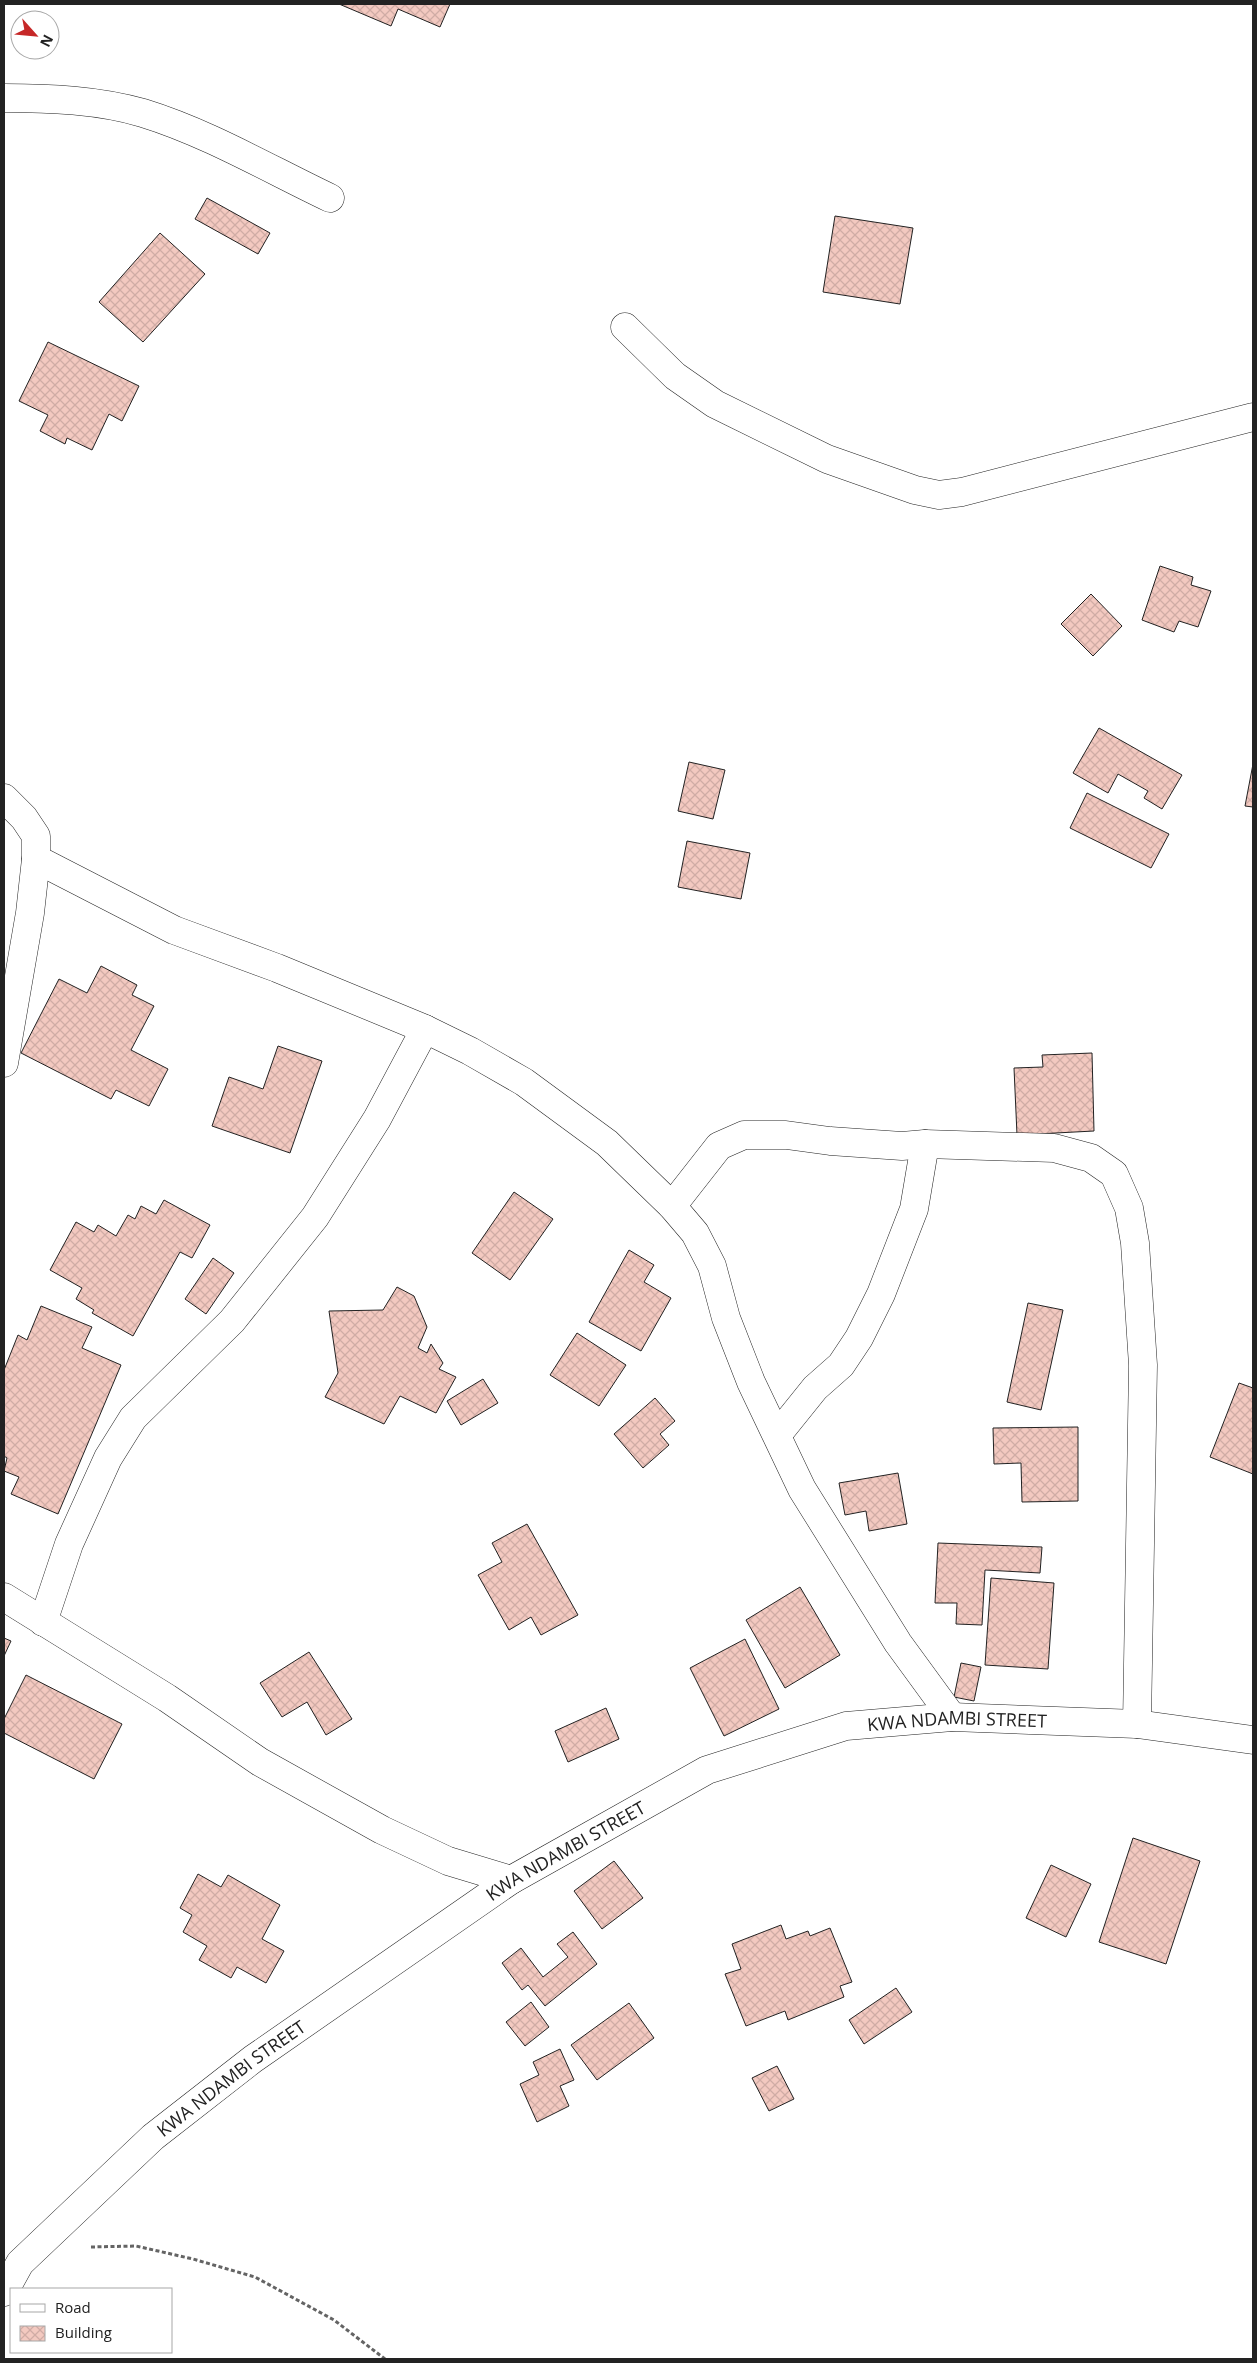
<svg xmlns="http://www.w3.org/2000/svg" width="1257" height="2363" font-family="'Open Sans',sans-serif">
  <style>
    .building { fill: url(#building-cross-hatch); stroke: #222 }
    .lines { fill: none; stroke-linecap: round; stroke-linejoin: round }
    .minor-casing { stroke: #222; stroke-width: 29 }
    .path { stroke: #646464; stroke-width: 3; stroke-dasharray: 4 2.5; stroke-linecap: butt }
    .minor { stroke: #fff; stroke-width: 28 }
    .labels { text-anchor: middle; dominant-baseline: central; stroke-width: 4; stroke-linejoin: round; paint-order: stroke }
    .street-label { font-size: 18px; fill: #222; stroke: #fff }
  </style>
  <defs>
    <pattern id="building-cross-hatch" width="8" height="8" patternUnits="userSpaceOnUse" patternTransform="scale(1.25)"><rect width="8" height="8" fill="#f3c9c0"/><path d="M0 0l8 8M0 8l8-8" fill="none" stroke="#d0aca5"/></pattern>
  </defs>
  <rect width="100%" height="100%" fill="#fff"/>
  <path class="building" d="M339,4H450L440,27L398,9L391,26Z
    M207,198L270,233L258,254L195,219Z
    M835,216L913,228L900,304L823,292Z
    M160,233L205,274L143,342L99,302Z
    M48,342L139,386L122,421L109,414L92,450L67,438L65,444L40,431L48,415L19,401Z
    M1160,566L1193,577L1191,585L1211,591L1198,627L1179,621L1174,632L1142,620Z
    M1091,594L1122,626L1093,656L1061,624Z
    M1099,728L1182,775L1162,809L1144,798L1148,791L1118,774L1108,793L1073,773Z
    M689,762L725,770L713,819L678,811Z
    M1253,764V807L1245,806Z
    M1087,793L1169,834L1151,868L1070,828Z
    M687,841L750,853L741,899L678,887Z
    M101,966L137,985L132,995L154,1006L131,1050L168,1069L149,1106L116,1090L111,1099L21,1053L59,979L87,993Z
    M278,1046L322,1061L290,1153L212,1126L229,1077L263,1089Z
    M1092,1053L1094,1131L1017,1135L1014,1068L1043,1067L1042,1055Z
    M514,1192L553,1219L510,1280L472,1253Z
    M164,1200L210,1225L192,1258L180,1252L133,1336L92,1313L94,1310L76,1299L82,1288L50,1270L76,1222L94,1232L98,1225L116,1236L128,1215L135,1219L141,1206L156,1214Z
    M629,1250L654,1265L644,1282L671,1298L641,1351L589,1322Z
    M213,1258L234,1273L206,1314L185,1299Z
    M397,1287L414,1296L427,1327L418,1348L427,1353L431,1344L443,1363L439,1369L456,1377L436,1413L400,1396L384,1424L325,1397L338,1373L329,1311L383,1310Z
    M1028,1303L1063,1310L1041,1410L1007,1402Z
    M41,1306L92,1327L82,1348L121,1365L58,1514L11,1494L19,1477L4,1471L7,1458L4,1456V1370L18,1335L27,1340Z
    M577,1333L626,1365L599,1406L550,1375Z
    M483,1379L498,1403L461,1425L447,1401Z
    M1239,1383L1253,1388V1474L1210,1457Z
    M655,1398L675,1421L660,1434L669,1445L643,1468L614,1434Z
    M1078,1427V1501L1022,1502L1021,1463L994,1464L993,1428Z
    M898,1473L907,1524L869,1531L866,1511L845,1515L839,1483Z
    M527,1524L578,1615L541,1635L531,1617L509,1630L478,1575L502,1562L492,1543Z
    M938,1543L1042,1547L1040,1573L985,1570L982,1625L956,1624L957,1603H935Z
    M991,1578L1054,1583L1048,1669L985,1665Z
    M800,1587L840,1655L785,1688L746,1620Z
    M4,1638L11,1641L4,1656Z
    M745,1639L779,1709L724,1736L690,1668Z
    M309,1652L352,1719L326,1735L307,1702L282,1717L260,1683Z
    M961,1663L981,1667L974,1701L954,1697Z
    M26,1675L122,1724L94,1779L4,1733V1719Z
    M606,1708L619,1739L568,1762L555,1731Z
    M1133,1838L1200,1861L1166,1964L1099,1942Z
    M614,1861L643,1898L602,1929L574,1891Z
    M1051,1865L1091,1884L1066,1937L1026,1918Z
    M198,1874L221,1887L228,1875L280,1905L262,1939L284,1951L266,1983L237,1967L231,1978L199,1960L207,1946L183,1932L192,1915L180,1908Z
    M781,1925L786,1939L808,1931L810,1936L830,1928L852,1982L840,1986L844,1997L788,2020L785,2011L746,2026L725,1974L741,1969L732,1944Z
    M573,1932L597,1964L545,2006L528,1985L522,1990L502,1963L521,1948L543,1977L568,1957L557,1944Z
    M896,1988L912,2012L864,2044L849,2020Z
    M531,2002L549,2027L525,2046L506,2022Z
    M629,2003L654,2038L597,2080L571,2045Z
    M560,2049L574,2080L560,2086L569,2106L537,2122L520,2084L539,2075L533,2062Z
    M777,2066L794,2099L769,2111L752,2078Z"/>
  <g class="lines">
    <g class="minor-casing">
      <g id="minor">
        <path d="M4,98C49,98 99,100 143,113C208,133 269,169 330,198"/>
        <path d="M625,327L675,376L715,404L827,459L915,490L939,495L962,492L1253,417"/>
        <path d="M4,798L24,818L36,836V859L30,913L4,1063"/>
        <path d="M36,859L174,930L277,968L425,1029L470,1051L524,1082L607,1143L672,1206L695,1233L712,1266L726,1318L751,1382L802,1489L898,1643L952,1717"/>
        <path d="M672,1206L719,1146L744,1135H786L830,1141L902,1146L925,1144L1054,1148L1091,1158L1114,1174L1129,1208L1135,1243L1143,1365L1137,1724"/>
        <path d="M778,1434L815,1388L841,1365L859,1338L881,1294L914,1209L925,1144"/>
        <path d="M4,1597L167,1698L260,1762L382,1830L448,1861L511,1880"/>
        <path d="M43,1622L69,1544L108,1458L133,1418L232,1321L315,1217L377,1119L425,1029"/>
        <path id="s1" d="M4,2292L20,2263L153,2137L253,2059L511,1880L707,1770L846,1726L952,1717L1137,1724L1253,1740"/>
      </g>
    </g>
    <path class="path" d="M91,2247L136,2246L193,2259L255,2277L334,2320L385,2359"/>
    <use href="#minor" class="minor"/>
  </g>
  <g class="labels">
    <g class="street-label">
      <text stroke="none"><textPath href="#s1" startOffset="1139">KWA NDAMBI STREET</textPath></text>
      <text stroke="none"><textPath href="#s1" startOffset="719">KWA NDAMBI STREET</textPath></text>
      <text stroke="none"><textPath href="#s1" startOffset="314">KWA NDAMBI STREET</textPath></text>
    </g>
  </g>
  <rect width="1257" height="2363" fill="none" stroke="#222222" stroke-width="10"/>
  <rect x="10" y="2288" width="162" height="65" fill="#ffffff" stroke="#a7a7a7"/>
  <rect x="20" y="2304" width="25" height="8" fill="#ffffff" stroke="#a7a7a7"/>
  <text x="55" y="2313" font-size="15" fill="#222222">Road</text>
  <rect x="20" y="2326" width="25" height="15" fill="url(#building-cross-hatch)" stroke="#a7a7a7"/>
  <text x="55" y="2338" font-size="15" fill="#222222">Building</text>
  <g transform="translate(35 35) rotate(117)"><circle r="24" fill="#ffffff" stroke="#a7a7a7"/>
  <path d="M0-4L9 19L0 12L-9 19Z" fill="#c62828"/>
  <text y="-8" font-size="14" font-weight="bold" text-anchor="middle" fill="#222222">N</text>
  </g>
</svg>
